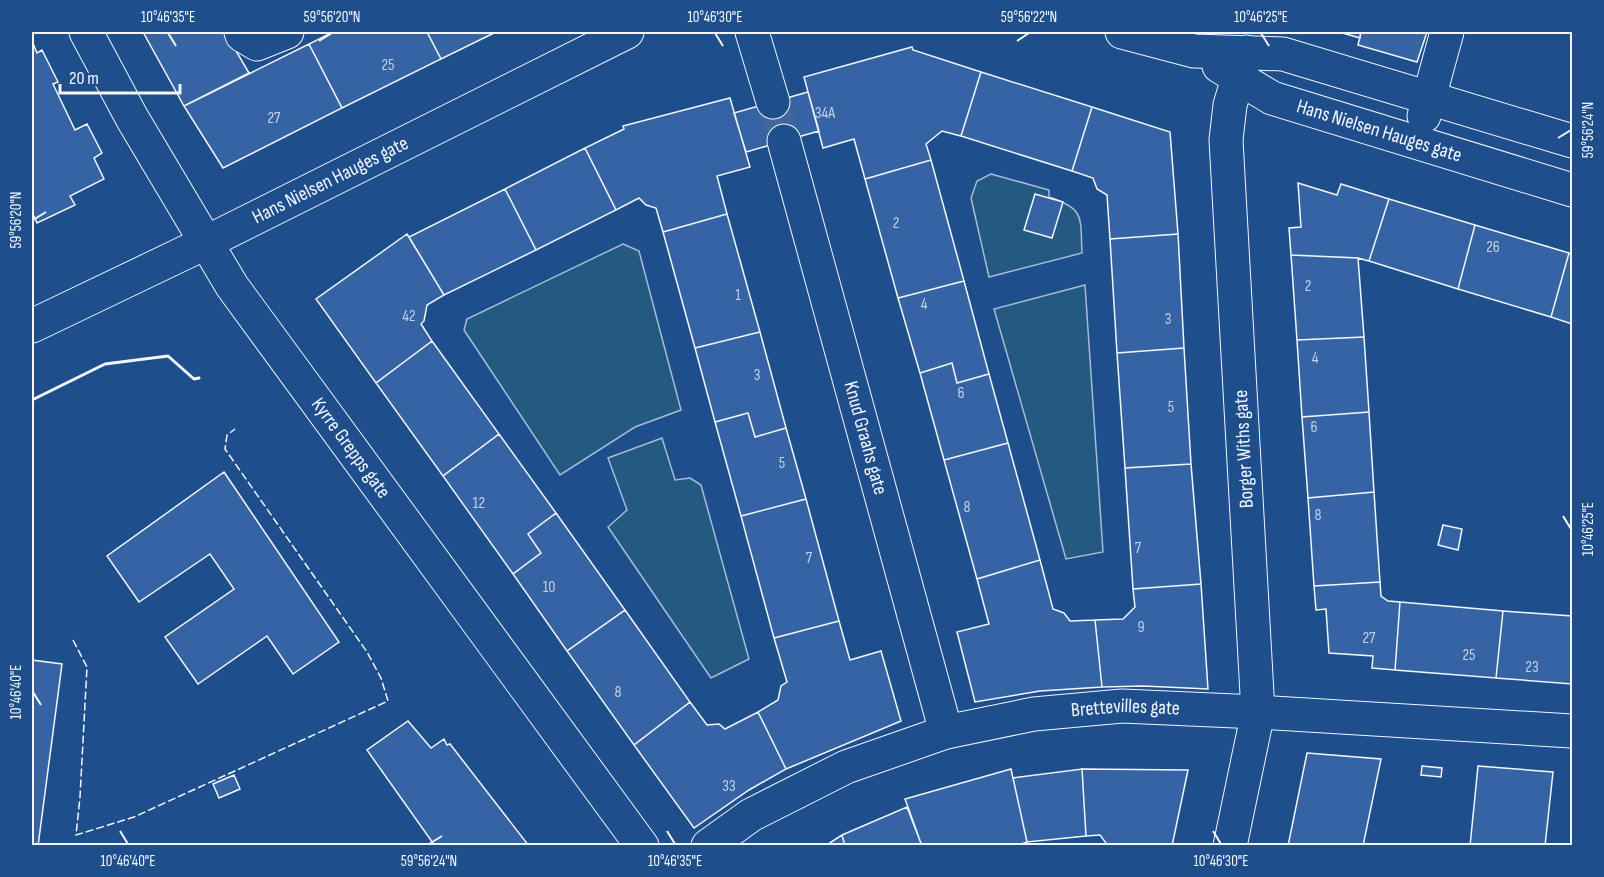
<svg xmlns="http://www.w3.org/2000/svg" width="1604" height="877" font-family="'Sofia Sans Condensed',sans-serif">
  <style>
    .green { fill: #245a82; stroke: #a8bbd7; stroke-width: 1.5 }
    .building { fill: #3563a3; stroke: #f2f6ff; stroke-width: 1.5 }
    .lines { fill: none; stroke-linecap: round; stroke-linejoin: round }
    .minor-tunnel { stroke: #3f679d; stroke-width: 33; stroke-dasharray: 33 16; stroke-linecap: butt }
    .minor-casing { stroke: #f2f6ff; stroke-width: 35 }
    .minor { stroke: #1f4e8c; stroke-width: 33 }
    .fence { stroke: #f2f6ff; stroke-width: 1.5; stroke-dasharray: 8 3; stroke-linecap: butt }
    .wall { stroke: #f2f6ff; stroke-width: 3 }
    .ticks { fill: none; stroke: #f2f6ff; stroke-width: 2 }
    .labels { text-anchor: middle; dominant-baseline: central; stroke-width: 4.5; stroke-linejoin: round; paint-order: stroke }
    .number-label { font-size: 16px; fill: #c3d1e8 }
    .street-label { font-size: 20px; fill: #f2f6ff; stroke: #1f4e8c }
    .neatline { fill: none; stroke: #f2f6ff; stroke-width: 2 }
    .ticks-label { font-size: 15px; text-anchor: middle; fill: #f2f6ff }
  </style>
  <rect width="100%" height="100%" fill="#1f4e8c"/>
  <path class="green" d="M991,174L1049,190V197C1086,209 1080,218 1082,253L989,277L971,198L977,181Z
    M623,244L639,251L681,410L635,427L560,475L464,330L467,319Z
    M1085,285L1103,552L1066,559L994,309Z
    M662,438L675,480L690,478L701,485L749,659L711,678L608,527L627,510L608,458Z"/>
  <path class="building" d="M143,32H225L249,73L184,106Z
    M333,32H427L441,59L342,108L309,44Z
    M427,32H496L441,59Z
    M1339,32H1361L1360,38Z
    M1361,32H1427L1417,62L1358,45Z
    M32,41L37,53L42,50L58,82L53,84L75,130L87,124L102,153L94,158L104,179L70,196L75,205L37,223L32,212Z
    M309,44L342,108L223,168L184,106Z
    M912,47L913,50L981,72L961,136L942,131L926,144L931,160L865,179L854,139L823,148L804,77Z
    M981,72L1092,107L1072,171L961,136Z
    M808,92L819,131L746,152L734,113Z
    M730,98L750,167L717,176L727,214L663,232L656,208L646,205L639,198L616,210L585,148L624,129L623,126Z
    M1092,107L1170,132L1178,234L1110,239L1107,195L1097,189L1093,178L1072,171Z
    M585,148L616,210L536,250L505,189Z
    M931,160L964,281L898,298L865,179Z
    M1298,183L1337,195L1341,184L1389,199L1369,261L1358,258L1291,255L1289,228L1301,227Z
    M505,189L536,250L444,295L409,237Z
    M1035,194L1063,202L1052,238L1024,230Z
    M1389,199L1475,225L1458,289L1369,261Z
    M727,214L760,332L695,348L663,232Z
    M1475,225L1569,253L1551,317L1458,289Z
    M407,234L444,295L427,305L424,321L421,324L432,341L376,383L316,299Z
    M1178,234L1184,348L1117,353L1110,239Z
    M1569,253L1572,255V324L1551,317Z
    M1291,255L1358,258L1364,337L1297,340Z
    M964,281L989,374L957,383L952,363L920,373L898,298Z
    M760,332L786,428L755,437L748,413L715,422L695,348Z
    M1364,337L1369,412L1302,417L1297,340Z
    M432,341L499,434L443,476L376,383Z
    M1184,348L1191,464L1125,468L1117,353Z
    M952,363L957,383L989,374L1008,443L944,460L920,373Z
    M1369,412L1374,492L1308,498L1302,417Z
    M748,413L755,437L786,428L806,499L741,516L715,422Z
    M499,434L556,513L528,534L541,553L513,574L443,476Z
    M1008,443L1040,560L977,579L944,460Z
    M1191,464L1201,584L1133,589L1125,468Z
    M224,472L339,642L293,674L267,636L198,684L165,637L234,589L210,554L139,602L107,556Z
    M1374,492L1380,582L1314,586L1308,498Z
    M806,499L839,621L774,638L741,516Z
    M556,513L625,610L567,651L513,574L541,553L528,534Z
    M1443,525L1462,529L1458,550L1438,545Z
    M1040,560L1053,609L1064,613L1070,621L1095,620L1102,687L1040,691L975,702L957,632L989,624L977,579Z
    M1380,582L1381,596L1388,601L1400,602L1395,670L1372,668L1373,656L1329,653L1326,609L1316,610L1314,586Z
    M1201,584L1208,689L1143,686L1102,687L1095,620L1123,619L1135,607L1133,589Z
    M1400,602L1503,611L1496,678L1395,670Z
    M625,610L690,702L634,745L567,651Z
    M1503,611L1572,616V684L1496,678Z
    M839,621L850,660L881,651L901,721L786,769L758,712L778,700L781,686L787,682L774,638Z
    M32,660L62,664L38,846H32Z
    M690,702L707,725L719,724L725,729L758,712L786,769L749,790L694,828L634,745Z
    M408,721L431,748L444,739L447,745L450,744L529,846H435L367,750Z
    M1307,753L1381,759L1363,846H1288Z
    M1422,766L1442,768L1441,777L1421,775Z
    M1478,766L1553,772L1545,846H1470Z
    M1011,769L1027,842L1015,846H922L905,799Z
    M1082,769L1086,836L1027,842L1013,778Z
    M1082,769L1188,770L1172,846H1106V843L1100,835L1086,836Z
    M234,775L240,789L219,798L213,784Z
    M907,807L922,846H845L842,835Z
    M842,835L845,846H825Z"/>
  <g class="lines">
    <path class="minor-tunnel" d="M773,102L784,141"/>
    <g class="minor-casing">
      <g id="minor">
        <path id="s1" d="M86,32L132,118L232,286L642,846"/>
        <path d="M241,32L242,35L257,44L287,32"/>
        <path d="M752,32L773,102"/>
        <path d="M1122,32L1194,51L1283,54L1572,141"/>
        <path id="s2" d="M1219,66L1272,98L1572,190"/>
        <path d="M1424,116L1447,32"/>
        <path id="s3" d="M784,141L946,732"/>
        <path id="s4" d="M32,326L205,243L627,32"/>
        <path id="s5" d="M708,846L751,815L846,767L946,732L1034,714L1122,706L1258,712L1572,731"/>
        <path d="M1230,846L1258,712L1226,140L1230,105L1246,52"/>
      </g>
    </g>
    <use href="#minor" class="minor"/>
    <path class="fence" d="M73,640L87,667L80,797L76,835L134,817L388,701L381,678L367,652L225,449L227,435L235,429"/>
    <path class="wall" d="M32,400L105,364L168,356L194,379L199,378"/>
  </g>
  <path class="ticks" d="M168,33L176,46M715,33L723,46M1261,33L1269,46M319,41L332,33M1017,41L1029,33M1558,138L1571,130M33,220L46,212M1563,516L1571,529M33,692L41,705M120,831L128,844M667,831L675,844M1213,831L1221,844M429,844L442,836"/>
  <g class="labels">
    <g class="number-label">
      <text x="388" y="65">25</text>
      <text x="825" y="113">34A</text>
      <text x="274" y="118">27</text>
      <text x="896" y="223">2</text>
      <text x="1493" y="247">26</text>
      <text x="1308" y="286">2</text>
      <text x="738" y="295">1</text>
      <text x="924" y="304">4</text>
      <text x="409" y="316">42</text>
      <text x="1168" y="319">3</text>
      <text x="1315" y="358">4</text>
      <text x="757" y="375">3</text>
      <text x="961" y="393">6</text>
      <text x="1171" y="407">5</text>
      <text x="1314" y="427">6</text>
      <text x="782" y="463">5</text>
      <text x="479" y="503">12</text>
      <text x="967" y="507">8</text>
      <text x="1318" y="515">8</text>
      <text x="1138" y="548">7</text>
      <text x="809" y="558">7</text>
      <text x="549" y="587">10</text>
      <text x="1141" y="627">9</text>
      <text x="1369" y="638">27</text>
      <text x="1469" y="655">25</text>
      <text x="1532" y="667">23</text>
      <text x="618" y="692">8</text>
      <text x="729" y="786">33</text>
    </g>
    <g class="street-label">
      <text stroke="none"><textPath href="#s2" startOffset="174">Hans Nielsen Hauges gate</textPath></text>
      <text stroke="none"><textPath href="#s4" startOffset="332">Hans Nielsen Hauges gate</textPath></text>
      <text stroke="none"><textPath href="#s3" startOffset="308">Knud Graahs gate</textPath></text>
      <text stroke="none"><textPath href="#s1" startOffset="494">Kyrre Grepps gate</textPath></text>
      <text transform="translate(1244 449) rotate(-93)">Borger Withs gate</text>
      <text stroke="none"><textPath href="#s5" startOffset="447">Brettevilles gate</textPath></text>
    </g>
  </g>
  <rect width="1604" height="877" fill="none" stroke="#1f4e8c" stroke-width="66"/>
  <path d="M60 84v9h120v-9" fill="none" stroke="#f2f6ff" stroke-width="3"/>
  <text x="69" y="84" font-size="18" fill="#f2f6ff" stroke="#1f4e8c" stroke-width="4.5" paint-order="stroke">20 m</text>
  <rect x="33" y="33" width="1538" height="811" class="neatline"/>
  <g class="ticks-label">
    <text x="168" y="22">10°46'35"E</text>
    <text x="332" y="22">59°56'20"N</text>
    <text x="715" y="22">10°46'30"E</text>
    <text x="1029" y="22">59°56'22"N</text>
    <text x="1261" y="22">10°46'25"E</text>
    <text transform="translate(1588 130) rotate(-90)" y="5">59°56'24"N</text>
    <text transform="translate(16 220) rotate(-90)" y="5">59°56'20"N</text>
    <text transform="translate(1588 529) rotate(-90)" y="5">10°46'25"E</text>
    <text transform="translate(16 692) rotate(-90)" y="5">10°46'40"E</text>
    <text x="128" y="866">10°46'40"E</text>
    <text x="429" y="866">59°56'24"N</text>
    <text x="675" y="866">10°46'35"E</text>
    <text x="1221" y="866">10°46'30"E</text>
  </g>
</svg>
